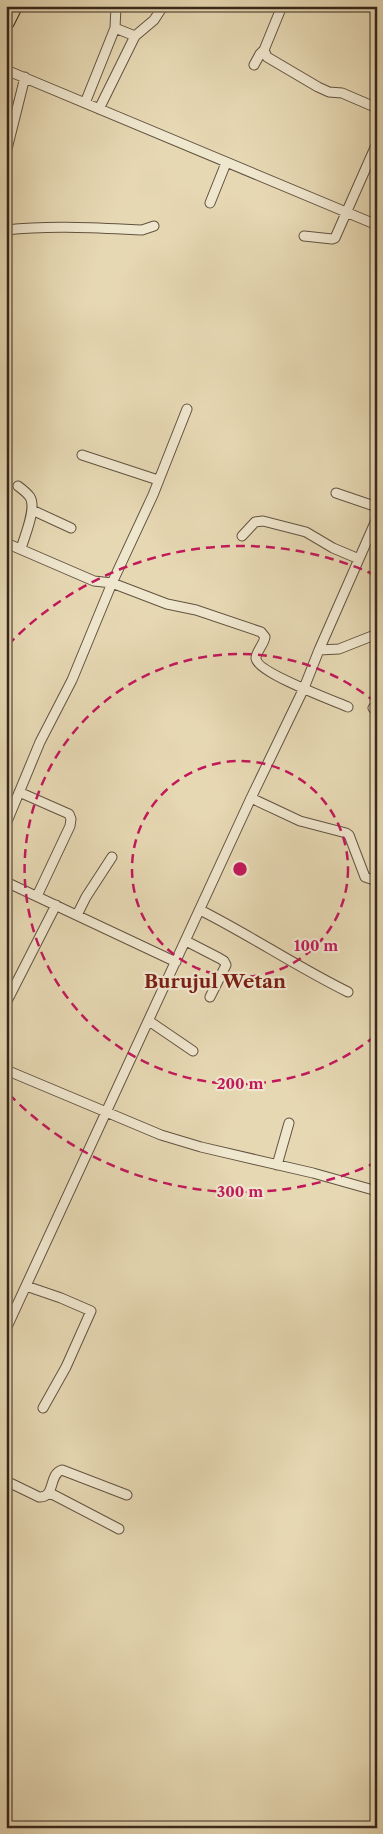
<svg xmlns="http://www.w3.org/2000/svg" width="383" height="1834" font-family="'Libre Caslon Text',serif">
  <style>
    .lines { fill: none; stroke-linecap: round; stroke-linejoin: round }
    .street-casing { stroke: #625340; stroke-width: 11 }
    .highway-casing { stroke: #36271a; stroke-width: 18 }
    .street { stroke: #efe6ce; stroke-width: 9 }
    .highway { stroke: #e6d8b3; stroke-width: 16 }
    .ring { fill: none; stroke: #c2185b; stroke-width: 2.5; stroke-dasharray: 9 6 }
    .labels { text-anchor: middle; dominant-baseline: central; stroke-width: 4.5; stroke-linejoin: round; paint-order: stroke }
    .quarter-label { font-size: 19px; font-weight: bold; fill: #7a1f14; stroke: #efe6ce }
    .centre { fill: #c2185b; stroke: #efe6ce; stroke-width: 2.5 }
    .ring-label { font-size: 15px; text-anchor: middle; font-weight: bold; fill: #c2185b; stroke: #efe6ce; stroke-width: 4.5; stroke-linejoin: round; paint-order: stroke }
  </style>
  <rect width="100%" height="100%" fill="#e6d8b3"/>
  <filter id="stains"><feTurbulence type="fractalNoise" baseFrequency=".004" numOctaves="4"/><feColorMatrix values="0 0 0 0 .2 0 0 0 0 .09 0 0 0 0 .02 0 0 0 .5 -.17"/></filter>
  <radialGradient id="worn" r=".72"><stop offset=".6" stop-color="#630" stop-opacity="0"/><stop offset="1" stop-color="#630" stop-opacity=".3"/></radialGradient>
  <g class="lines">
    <g class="street-casing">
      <path id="street" d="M116,6L115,28L135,36
        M282,6L264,50L267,57L318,87L329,92L342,93L377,108
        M254,65L260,54L264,50
        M6,70L377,225
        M85,103L115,28
        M99,109L135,36L154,20L163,6
        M6,153L25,77
        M210,203L226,163
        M6,230C52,225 96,228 142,230L154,226
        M304,236L332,239L335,238L377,143
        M82,455L158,480
        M18,486C22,489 27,493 30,497C37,509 24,537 21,549
        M336,493L377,507
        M32,510L71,528
        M242,536L255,522L263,521L306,532L333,548L359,559
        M6,543L94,581L112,583L167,604L196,610L261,632L265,637C264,644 256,652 256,658C256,672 334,701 348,707
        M319,650L339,649L377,634
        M373,708L377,710
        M19,792L69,814L71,819L70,826L37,896
        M251,798L300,821L346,833L349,835L365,877L377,881
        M6,824L40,742L72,680L112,583L153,495L187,409
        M6,882L176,962
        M200,910C250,935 297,967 348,992
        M77,915L86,897L112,857
        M186,941L219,958L224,961L226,965L210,997
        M6,1003L56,905
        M149,1021L193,1051
        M6,1070L161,1135L201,1147L313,1173L377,1191
        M277,1165L289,1123
        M26,1286L61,1298L91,1311L66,1367L43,1408
        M6,1329L251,798L304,688L319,650L377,518
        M6,1481L39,1497C56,1498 48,1474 62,1470L127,1495
        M50,1493L119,1529"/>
    </g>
    <g class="highway-casing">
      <path id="highway" d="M6,22L14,6"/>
    </g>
    <use href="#street" class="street"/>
    <use href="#highway" class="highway"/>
  </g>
  <g class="ring">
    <circle cx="240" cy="869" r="108"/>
    <path d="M375 1036A215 215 0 1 1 375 702"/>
    <path d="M377 1162A323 323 0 0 1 8 1093M8 645A323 323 0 0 1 377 576"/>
  </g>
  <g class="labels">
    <g class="quarter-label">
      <text x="215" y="981">Burujul Wetan</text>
    </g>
  </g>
  <circle cx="240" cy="869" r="8" class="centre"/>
  <g class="ring-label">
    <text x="316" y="951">100 m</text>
    <text x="240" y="1089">200 m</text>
    <text x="240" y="1197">300 m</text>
  </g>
  <rect width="383" height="1834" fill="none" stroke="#e6d8b3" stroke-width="25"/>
  <rect x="8" y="8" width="368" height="1819" fill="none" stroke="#36271a" stroke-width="2.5"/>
  <rect x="12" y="12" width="358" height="1809" fill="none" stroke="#36271a"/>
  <rect width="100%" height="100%" filter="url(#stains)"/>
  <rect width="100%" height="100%" fill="url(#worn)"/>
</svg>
